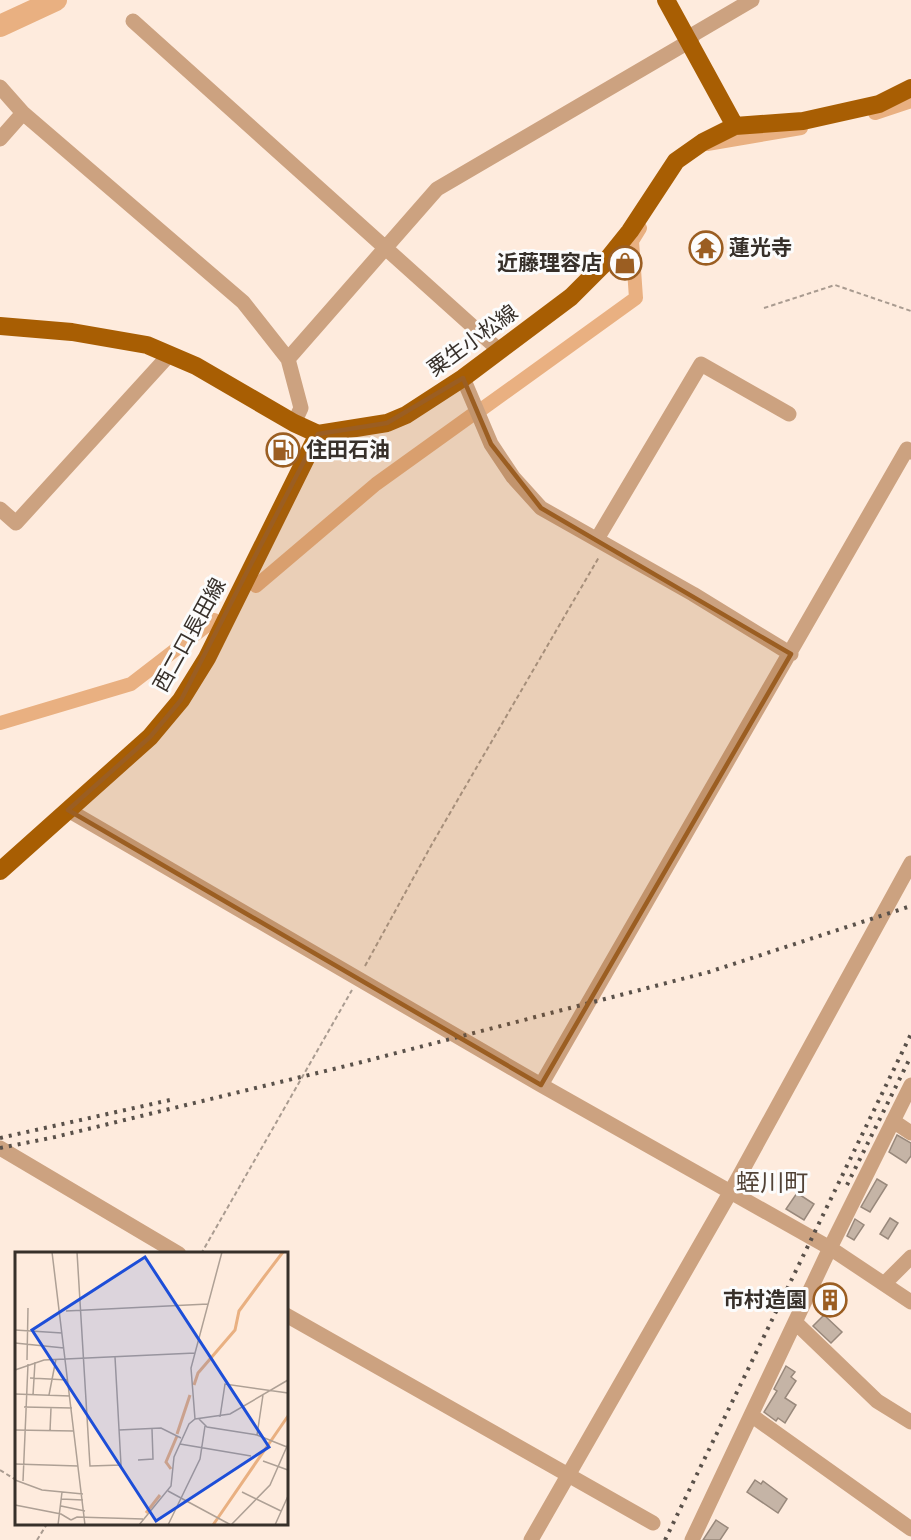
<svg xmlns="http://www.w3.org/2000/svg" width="911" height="1540" font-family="'Varela Round','Noto Sans JP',sans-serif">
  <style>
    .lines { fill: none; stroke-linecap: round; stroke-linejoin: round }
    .canal { stroke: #e9b081; stroke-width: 14 }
    .river { stroke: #e9b081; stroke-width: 22 }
    .building { fill: #c5b4a6; stroke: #98887b; stroke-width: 1.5 }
    .path { stroke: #a99b90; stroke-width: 2; stroke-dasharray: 4.5 3; stroke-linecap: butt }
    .minor { stroke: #cca280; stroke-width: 15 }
    .major { stroke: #a85e03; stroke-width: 18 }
    .rail { stroke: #5a514a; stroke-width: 4; stroke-dasharray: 3 6; stroke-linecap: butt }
    .marked { fill: #9b5e22; fill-opacity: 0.2; stroke: #9b5e22; stroke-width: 4.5; stroke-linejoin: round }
    .labels { text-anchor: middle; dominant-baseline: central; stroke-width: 6; stroke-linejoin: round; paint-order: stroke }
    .poi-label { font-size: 21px; font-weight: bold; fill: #37302a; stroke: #fcfcfc; text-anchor: start }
    .street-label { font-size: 21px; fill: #37302a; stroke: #fcfcfc }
    .quarter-label { font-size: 24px; fill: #524337; stroke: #fcfcfc }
    .inset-river { fill: none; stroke: #e9b081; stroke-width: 3 }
    .inset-road { fill: none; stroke: #aea095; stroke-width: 1.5 }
    .view { fill: #1d4ed8; fill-opacity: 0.15; stroke: #1d4ed8; stroke-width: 3 }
    .inset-edge { fill: none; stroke: #37302a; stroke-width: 3 }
  </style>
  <rect width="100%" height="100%" fill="#feebdd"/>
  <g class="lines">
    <path class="canal" d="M875,113L911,101
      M707,144L801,128
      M482,409L636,298L632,241L640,228
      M256,586L376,484L472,415
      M0,723L131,684L214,620"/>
    <path class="river" d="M0,26L56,0"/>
  </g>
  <path class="building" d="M897,1135L911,1143V1156L906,1163L889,1152Z
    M877,1179L887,1185L870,1212L861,1207Z
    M797,1193L814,1204L804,1220L786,1209Z
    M890,1218L898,1223L888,1239L880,1234Z
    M855,1219L864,1225L854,1240L847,1236Z
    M826,1287L843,1299L833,1313L816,1301Z
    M824,1315L842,1332L831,1343L813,1326Z
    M786,1366L795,1372L791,1377L796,1381L785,1398L796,1405L785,1423L778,1418L776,1421L764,1412L777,1391L774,1389Z
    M755,1480L761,1484L763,1481L787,1499L778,1513L747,1492Z
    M716,1520L728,1528L720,1540H703Z"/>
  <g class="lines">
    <path class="path" d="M764,308L835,285L911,311
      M365,966L432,844L599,557
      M201,1254L352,990
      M0,1470L16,1480
      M37,1540L47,1524"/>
    <path class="minor" d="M133,21L500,351
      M0,87L23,113L243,302L288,359L301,408L294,423
      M0,139L23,113
      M288,359L437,189L690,41L694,34L752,0
      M463,378L491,444L513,477L541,508L693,594L791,654
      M0,509L16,523L170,354
      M597,539L701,364L789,414
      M68,810L541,1085L830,1248L911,1302
      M541,1085L907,449L911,452
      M893,1121L911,1133
      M0,1148L179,1254
      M884,1284L911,1257
      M286,1315L653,1523
      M796,1323L877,1401L911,1422
      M751,1415L911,1529
      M531,1540L731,1191L911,863
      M692,1540L830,1248L911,1085"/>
    <path class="major" d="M666,0L735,126
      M0,326L72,332L147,345L196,366L294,423L318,434L387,423L406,415L463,378L571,297L602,266L630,231L676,161L703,142L735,126L803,121L879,104L911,88
      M0,871L150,737L181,700L207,658L318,434"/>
    <path class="rail" d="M0,1138L170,1100
      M0,1148L55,1137L354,1064L709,972L911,906
      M847,1185L911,1056
      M665,1540L911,1034"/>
  </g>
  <path class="marked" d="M463,378L491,444L541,508L791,654L541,1085L68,810L150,737L181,700L318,434L387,423Z"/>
  <defs>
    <g id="temple-ring" transform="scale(1.725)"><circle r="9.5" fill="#fcfcfc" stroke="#9b5e22" stroke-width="1.5"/><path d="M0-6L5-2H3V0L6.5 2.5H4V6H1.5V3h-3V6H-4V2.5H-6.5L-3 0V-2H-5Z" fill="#9b5e22"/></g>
    <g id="shop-ring" transform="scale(1.725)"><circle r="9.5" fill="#fcfcfc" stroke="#9b5e22" stroke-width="1.5"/><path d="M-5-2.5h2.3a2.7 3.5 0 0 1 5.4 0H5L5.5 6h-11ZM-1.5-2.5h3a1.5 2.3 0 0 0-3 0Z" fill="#9b5e22"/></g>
    <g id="fuel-ring" transform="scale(1.725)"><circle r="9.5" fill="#fcfcfc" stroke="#9b5e22" stroke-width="1.5"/><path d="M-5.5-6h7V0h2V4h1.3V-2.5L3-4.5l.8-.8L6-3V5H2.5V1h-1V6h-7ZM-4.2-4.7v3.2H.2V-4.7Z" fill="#9b5e22"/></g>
    <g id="building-ring" transform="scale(1.725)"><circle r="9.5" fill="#fcfcfc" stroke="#9b5e22" stroke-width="1.5"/><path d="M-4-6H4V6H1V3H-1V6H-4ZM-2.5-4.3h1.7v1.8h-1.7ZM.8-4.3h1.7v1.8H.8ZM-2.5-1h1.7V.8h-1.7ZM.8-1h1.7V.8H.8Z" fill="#9b5e22"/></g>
  </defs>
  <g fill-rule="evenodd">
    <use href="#temple-ring" x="706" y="248"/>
    <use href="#shop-ring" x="625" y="263"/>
    <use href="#fuel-ring" x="283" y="450"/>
    <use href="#building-ring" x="830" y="1300"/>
  </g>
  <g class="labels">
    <g class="poi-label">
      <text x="729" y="248">蓮光寺</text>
      <text x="602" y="263" text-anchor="end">近藤理容店</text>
      <text x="306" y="450">住田石油</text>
      <text x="807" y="1300" text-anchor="end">市村造園</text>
    </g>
    <g class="street-label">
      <text transform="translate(473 341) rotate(-36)">粟生小松線</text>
      <text transform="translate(190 635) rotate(-61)">西二口長田線</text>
    </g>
    <g class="quarter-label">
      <text x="772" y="1183">蛭川町</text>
    </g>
  </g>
  <g transform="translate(15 1252)">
    <rect width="273" height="273" fill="#feebdd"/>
    <path class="inset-river" d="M249,25L268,0M179,133L183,121L220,78L224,59L249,25M162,182L175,143M156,217L151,210L162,184M131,261L145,243M198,273L273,164"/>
    <path class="inset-road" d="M37,0L70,273M62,0L75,214L106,213L100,105M51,59L193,52M0,78L47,81M0,91L49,96M12,108L13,56M0,118L29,108L180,101M15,126L53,128M0,142L55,144M18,143L20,110M34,143L41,107M9,155L57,156M205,165L210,132L273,141M180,167L176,116L207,0M184,167L192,175L242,183L272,195M0,178L59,179M104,178L146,176L166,186M35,179L36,156M242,183L248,143M165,192L236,204M123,208L138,207L137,177M248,209L273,218M0,212L63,214M0,228L27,238L68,242M8,229L13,112M153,239L216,273M227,240L266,259M46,247L68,248M0,253L46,262L56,268M46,254L70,259M56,268L62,265L128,267M43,273L47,240M124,273L156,234L159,205L174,172L180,167L215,162L273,128M153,273L185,207L190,174M216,273L255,233L273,192M260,273L273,244"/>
    <path class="view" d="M130,5L254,195L141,269L17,78Z"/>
    <rect width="273" height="273" class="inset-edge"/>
  </g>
</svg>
